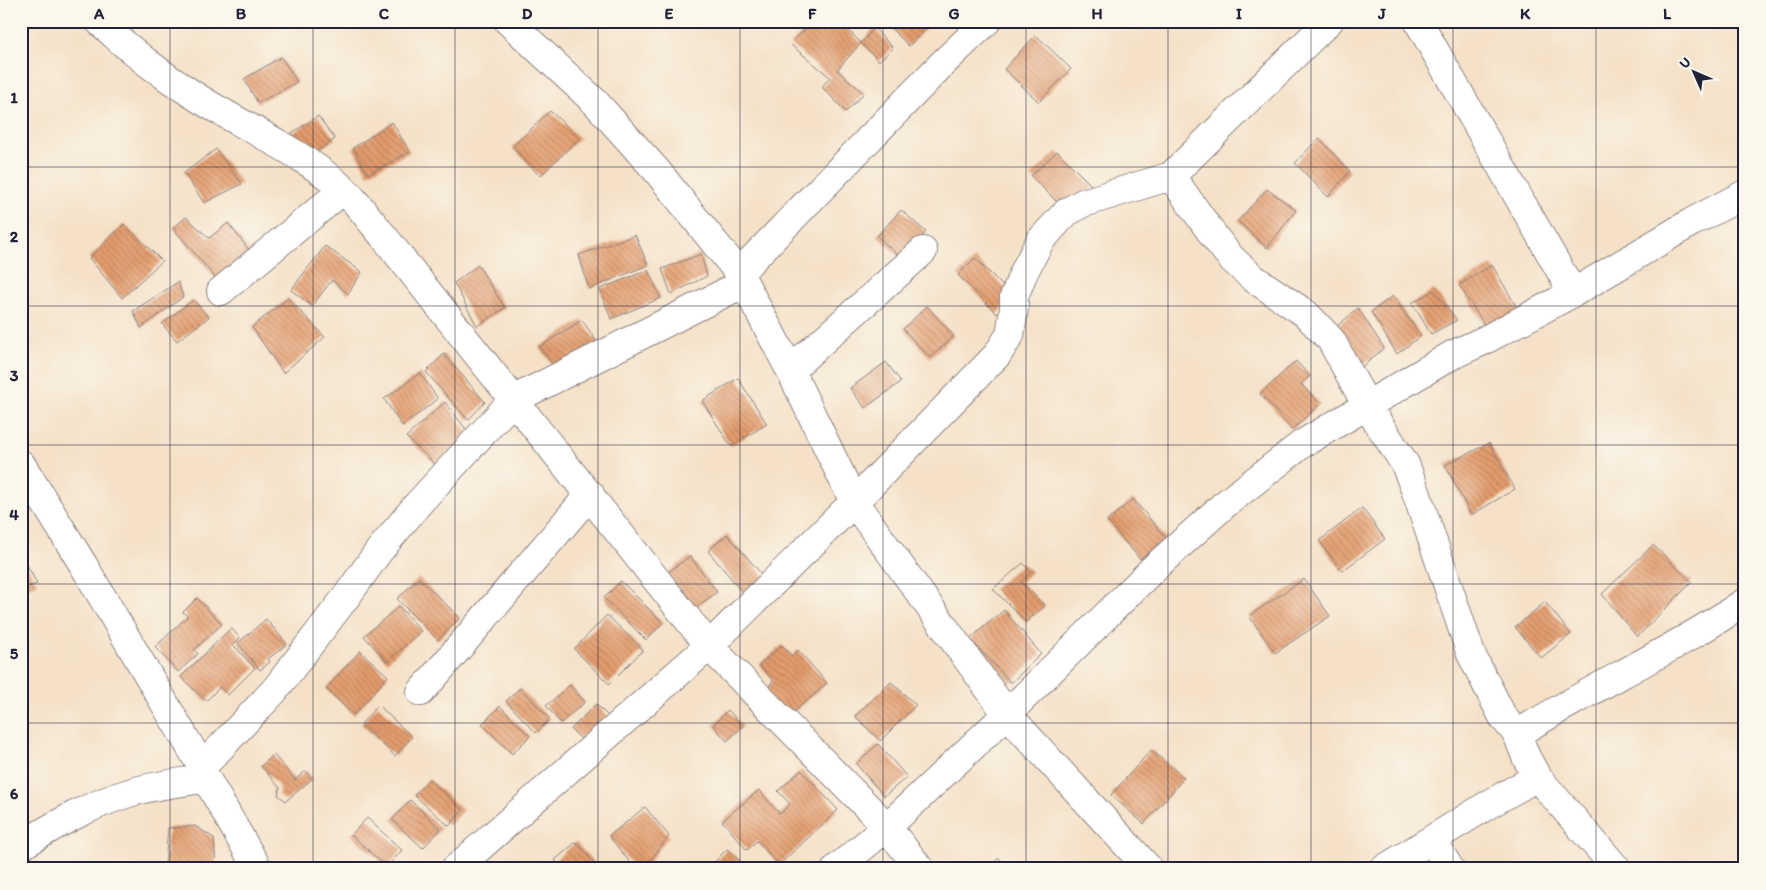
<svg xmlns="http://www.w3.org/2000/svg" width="1766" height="890" font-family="Itim,sans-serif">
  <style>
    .building { fill: url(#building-back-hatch) }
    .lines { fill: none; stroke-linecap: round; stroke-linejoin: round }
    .minor-casing { stroke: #8b8281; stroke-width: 30 }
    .minor { stroke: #fff; stroke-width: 28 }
    .grid { fill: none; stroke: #22223b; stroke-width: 1; stroke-opacity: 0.55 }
    .neatline { fill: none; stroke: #22223b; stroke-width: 2 }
    .grid-label { font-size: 16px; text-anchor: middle; font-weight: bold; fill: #22223b }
  </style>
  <defs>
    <pattern id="building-back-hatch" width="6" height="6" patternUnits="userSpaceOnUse" patternTransform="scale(1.25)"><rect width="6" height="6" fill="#e49c6d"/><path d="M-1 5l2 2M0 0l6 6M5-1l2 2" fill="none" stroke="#b87f5b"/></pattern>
  </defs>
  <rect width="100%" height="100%" fill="#fbf7ec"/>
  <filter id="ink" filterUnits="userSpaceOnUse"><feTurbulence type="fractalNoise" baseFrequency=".02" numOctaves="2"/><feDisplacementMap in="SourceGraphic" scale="10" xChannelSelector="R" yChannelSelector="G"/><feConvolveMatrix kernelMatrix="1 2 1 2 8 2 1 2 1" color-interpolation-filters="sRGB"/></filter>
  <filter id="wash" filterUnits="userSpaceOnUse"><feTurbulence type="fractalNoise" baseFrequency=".0096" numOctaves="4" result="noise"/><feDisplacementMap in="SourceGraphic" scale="20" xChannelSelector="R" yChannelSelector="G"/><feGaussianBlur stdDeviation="1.12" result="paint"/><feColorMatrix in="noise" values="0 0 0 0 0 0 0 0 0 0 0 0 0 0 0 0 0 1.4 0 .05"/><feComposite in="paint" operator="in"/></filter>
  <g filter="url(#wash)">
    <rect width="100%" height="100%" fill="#f4e1c7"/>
    <g id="blocks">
      <path class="building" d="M356,21H374L360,28Z
        M814,21H839L861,43L874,28L893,48L879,61L861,43L837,70L864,93L846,112L822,87L830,77L790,44Z
        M884,21H933L909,46Z
        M1036,35L1071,69L1039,102L1004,69Z
        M281,57L297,82L258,103L244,79Z
        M550,111L580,138L540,176L512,147Z
        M318,116L335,139L310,156L283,139Z
        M392,122L410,152L368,174L353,148Z
        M1319,138L1350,171L1328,197L1295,163Z
        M216,149L242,184L204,203L184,173Z
        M1057,151L1093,187L1067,212L1031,176Z
        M1267,189L1296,210L1267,248L1238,221Z
        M901,210L926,232L902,259L877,236Z
        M186,217L209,238L228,223L253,255L219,282L173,228Z
        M124,224L162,261L122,298L89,258Z
        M635,235L648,265L589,289L579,255Z
        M325,246L362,272L348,294L332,280L312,306L291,290Z
        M701,254L707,276L671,294L662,269Z
        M975,258L1014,297L997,314L958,275Z
        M478,265L505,308L477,326L454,283Z
        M1492,265L1519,311L1491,335L1459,285Z
        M648,270L661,298L611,319L600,289Z
        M178,282L183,297L141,328L133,311Z
        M1434,290L1457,320L1431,334L1412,303Z
        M1393,296L1421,336L1397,354L1371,312Z
        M288,298L325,337L283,373L252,327Z
        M193,300L209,317L177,341L162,324Z
        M927,306L954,336L930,358L903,329Z
        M1358,308L1384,348L1362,367L1336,327Z
        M582,320L601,348L558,372L539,347Z
        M444,354L485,402L468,420L426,372Z
        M1296,361L1310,376L1301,384L1320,404L1292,430L1260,394Z
        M886,362L901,382L865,408L850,388Z
        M420,373L438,399L402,426L384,399Z
        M738,378L767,424L731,446L702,401Z
        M445,402L472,437L437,466L406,437Z
        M1489,443L1515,489L1471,515L1445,465Z
        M1133,499L1167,539L1140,559L1107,521Z
        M1362,508L1385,539L1342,571L1319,541Z
        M727,534L765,578L745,595L708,551Z
        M1653,545L1692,582L1637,637L1602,594Z
        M21,553L37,584L21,589Z
        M690,556L717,592L694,609L667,573Z
        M1023,563L1031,572L1021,582L1045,606L1026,622L993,589Z
        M419,578L460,618L438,640L397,599Z
        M1304,579L1330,616L1275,653L1249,616Z
        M621,581L663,623L646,640L604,598Z
        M197,598L222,624L194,650L198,654L178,672L155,647L188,616L183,612Z
        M1545,602L1571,634L1541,658L1515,627Z
        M399,606L421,631L387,662L364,636Z
        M1004,610L1041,654L1011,683L970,639Z
        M607,615L643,650L609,684L574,649Z
        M266,619L287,644L268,659L270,662L260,670L238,643Z
        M231,628L240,638L233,645L255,668L228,695L220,687L206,701L181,677Z
        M782,645L792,656L798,650L827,683L787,718L765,693L773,680L759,665Z
        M360,651L388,676L354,715L326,689Z
        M891,682L916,705L880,741L855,716Z
        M570,685L585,702L561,723L546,706Z
        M520,688L550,719L536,733L506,701Z
        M596,704L613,721L588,746L571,729Z
        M378,705L412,737L395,756L361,724Z
        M500,706L530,736L512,754L482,724Z
        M728,710L743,726L727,741L713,725Z
        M878,744L907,777L884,796L856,764Z
        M1151,750L1184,778L1144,824L1111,795Z
        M274,755L295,780L306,771L312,779L286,801L278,795L280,788L261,766Z
        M801,770L838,810L779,865L757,841L747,850L722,821L759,790L780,814L790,804L778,791Z
        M429,779L463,810L449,826L414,795Z
        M410,800L441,829L423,848L392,820Z
        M645,807L669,836L644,869H635L609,836Z
        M367,818L402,850L387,867L351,835Z
        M195,826L214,838L216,869H181L165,866L168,828Z
        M576,842L599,869H562L555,860Z
        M727,849L747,867L745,869H710L709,868Z
        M999,858L1009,869H987Z"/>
    </g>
  </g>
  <g filter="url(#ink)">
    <use href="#blocks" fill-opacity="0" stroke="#8b8281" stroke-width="1"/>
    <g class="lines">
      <g class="minor-casing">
        <path id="minor" d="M99,21C129,50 160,74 195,96C244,127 299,150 343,189C358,203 371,222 385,238L709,646L887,827L920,869
          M508,21L596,103L657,171L739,273L790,370L854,502L1007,714L1149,869
          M1418,21L1573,293
          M1171,176L1216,239L1232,259L1253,278L1306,314L1331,340L1367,406L1405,464L1416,492L1471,654L1503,717L1517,734L1526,757L1537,777L1486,806L1384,869
          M739,273L942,64L987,21
          M221,291L343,190
          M790,370L923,251
          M21,464L84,566L202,767L206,778L258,869
          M421,692L590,494
          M1517,734C1591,688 1672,651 1745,602
          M202,767L274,691L346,597L379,551L417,505L513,400L744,283
          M1537,777L1617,869
          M1432,840L1450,869
          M21,846C56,824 90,805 129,793C153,785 181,783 206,778
          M455,869L709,646L854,502L997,355L1010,335L1014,309V297L1023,274L1040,241L1061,218L1067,212L1083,203L1171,176L1329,21
          M836,869L887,827L1007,714L1154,568L1224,505L1302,444L1452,355L1483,341L1573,293L1692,222L1745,194"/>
      </g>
      <use href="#minor" class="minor"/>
    </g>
  </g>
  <path class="grid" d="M170,21V869M313,21V869M455,21V869M598,21V869M740,21V869M883,21V869M1026,21V869M1168,21V869M1311,21V869M1453,21V869M1596,21V869M21,167H1745M21,306H1745M21,445H1745M21,584H1745M21,723H1745"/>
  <rect width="1766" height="890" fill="none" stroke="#fbf7ec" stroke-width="55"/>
  <g transform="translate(1694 72) rotate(315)" stroke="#fbf7ec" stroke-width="4" paint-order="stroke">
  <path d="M0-4L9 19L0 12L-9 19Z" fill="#22223b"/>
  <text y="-8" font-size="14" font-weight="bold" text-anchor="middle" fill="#22223b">U</text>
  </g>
  <rect x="28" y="28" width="1710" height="834" class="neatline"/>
  <g class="grid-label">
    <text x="99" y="19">A</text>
    <text x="241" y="19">B</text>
    <text x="384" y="19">C</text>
    <text x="527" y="19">D</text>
    <text x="669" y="19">E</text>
    <text x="812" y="19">F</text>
    <text x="954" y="19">G</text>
    <text x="1097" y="19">H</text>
    <text x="1239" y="19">I</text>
    <text x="1382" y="19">J</text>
    <text x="1525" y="19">K</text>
    <text x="1667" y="19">L</text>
    <text x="14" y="103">1</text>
    <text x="14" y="242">2</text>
    <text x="14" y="381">3</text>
    <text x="14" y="520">4</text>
    <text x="14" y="659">5</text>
    <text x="14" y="799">6</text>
  </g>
</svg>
